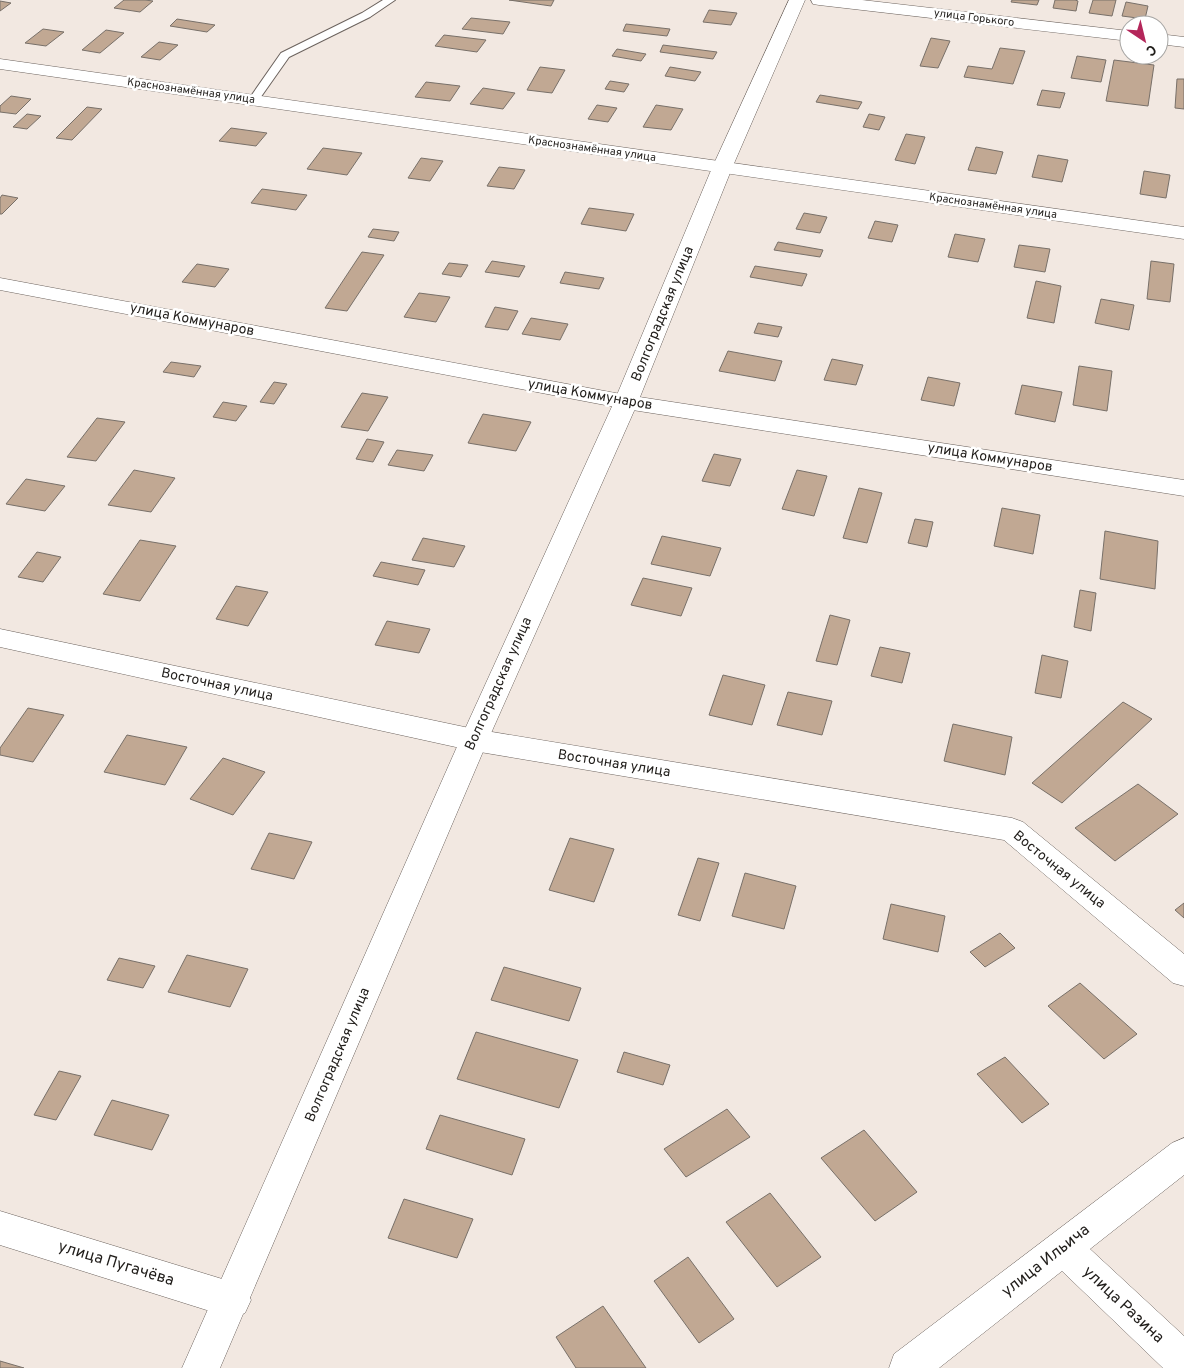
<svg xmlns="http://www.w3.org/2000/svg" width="1184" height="1368" font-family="Overpass,sans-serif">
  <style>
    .building { fill: #c1a893; stroke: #787069 }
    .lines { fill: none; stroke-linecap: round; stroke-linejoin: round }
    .service-casing { stroke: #6c635e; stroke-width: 2 }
    .minor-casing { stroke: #6c635e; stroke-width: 1 }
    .secondary-casing { stroke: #6c635e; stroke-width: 1 }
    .service { fill: #fff; fill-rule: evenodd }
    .minor { fill: #fff; fill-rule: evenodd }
    .secondary { fill: #fff; fill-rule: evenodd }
    .labels { text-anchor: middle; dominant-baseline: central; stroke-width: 5; stroke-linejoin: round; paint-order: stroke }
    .far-street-label { font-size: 11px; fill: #201d1a; stroke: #fff }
    .street-label { font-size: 14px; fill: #201d1a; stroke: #fff }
    .near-street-label { font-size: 16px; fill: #201d1a; stroke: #fff }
  </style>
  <rect width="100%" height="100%" fill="#f2e8e1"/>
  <path class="building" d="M124,0H145L153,1L140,12L114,8Z
    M509,0H554L551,6Z
    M1012,0H1039L1037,5L1011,2Z
    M1055,0H1075L1078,1L1076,11L1053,8Z
    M1093,0H1116L1112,16L1089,13Z
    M0,1L11,3L0,11Z
    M1126,2L1148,6L1145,19L1122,16Z
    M709,10L737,13L731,25L703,22Z
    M471,18L510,22L503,34L462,29Z
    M177,19L215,25L207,32L170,26Z
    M626,24L670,29L667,36L623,31Z
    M43,29L64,32L46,46L25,43Z
    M106,30L124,33L100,53L82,50Z
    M444,35L486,40L477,52L435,46Z
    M931,38L950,41L938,68L920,66Z
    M159,42L178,45L160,60L141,57Z
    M663,45L717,52L713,59L660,52Z
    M1000,48L1025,51L1013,84L964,77L968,66L992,69Z
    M617,49L646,54L641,61L612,56Z
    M1077,56L1106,60L1101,82L1071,78Z
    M1114,60L1154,65L1148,106L1106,101Z
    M540,67L565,70L552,93L527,90Z
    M670,67L701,72L695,81L665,76Z
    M1177,79H1184V109L1175,108Z
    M610,81L629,84L624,92L605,89Z
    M426,82L460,86L450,101L415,97Z
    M483,88L515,93L503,109L470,104Z
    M1042,90L1065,93L1060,108L1037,105Z
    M820,95L862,102L858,109L816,102Z
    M11,96L31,99L16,114L0,112V106Z
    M597,105L617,108L608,122L588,119Z
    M656,105L683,109L671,130L643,127Z
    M87,107L102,109L72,140L56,138Z
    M27,114L41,116L27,129L13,127Z
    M869,114L885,117L879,130L863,127Z
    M231,128L267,133L256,146L219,141Z
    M906,134L925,137L915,164L895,160Z
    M976,147L1003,152L996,174L968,170Z
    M323,148L362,153L347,175L307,169Z
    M1038,155L1068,160L1062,182L1032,177Z
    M421,158L443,161L430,181L408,178Z
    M499,167L525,170L514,189L487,186Z
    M1144,171L1170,175L1166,198L1140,194Z
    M262,189L307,195L296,210L251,203Z
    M2,195L18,198L2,214H0V198Z
    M589,208L634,214L626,231L581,224Z
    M804,213L827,217L820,233L796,229Z
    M875,221L898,225L892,242L868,238Z
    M373,229L399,232L394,241L368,237Z
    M955,234L985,239L978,262L948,257Z
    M778,242L823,250L820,257L774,250Z
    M1019,245L1050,249L1045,272L1014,267Z
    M362,252L384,255L347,311L325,308Z
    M492,261L525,266L519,277L485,272Z
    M1151,261L1174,264L1170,302L1147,299Z
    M449,263L468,265L461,277L442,274Z
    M197,264L229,269L215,287L182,282Z
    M755,266L807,274L802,286L750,277Z
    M565,272L604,278L599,289L560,283Z
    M1036,281L1061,286L1054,323L1027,318Z
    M419,293L450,297L436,322L404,317Z
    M1101,299L1134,305L1129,330L1095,323Z
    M495,307L518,311L508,330L485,327Z
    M531,318L568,324L560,340L522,334Z
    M758,323L782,327L778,337L754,333Z
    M728,351L782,361L775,381L719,371Z
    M832,359L863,365L856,385L824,380Z
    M171,362L201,366L194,377L163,372Z
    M1079,366L1112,371L1107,411L1073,405Z
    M928,377L960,383L954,406L921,400Z
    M274,382L287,384L274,404L260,402Z
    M1022,385L1062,392L1055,422L1015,414Z
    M362,393L388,397L368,431L341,427Z
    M223,402L247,406L236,421L213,417Z
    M483,414L531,422L516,451L468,443Z
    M97,418L125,422L96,461L67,457Z
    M367,439L384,442L373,462L356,459Z
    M397,450L433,455L424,471L388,465Z
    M714,454L741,459L730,486L702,481Z
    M134,470L175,478L151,512L108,505Z
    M797,470L827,476L814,516L782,509Z
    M26,479L65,486L45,511L6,504Z
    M859,488L882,493L867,543L843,538Z
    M1002,508L1040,515L1033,554L994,546Z
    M915,519L933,522L927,547L908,543Z
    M1105,531L1158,541L1155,589L1100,579Z
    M662,536L721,548L710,576L651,564Z
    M423,538L465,546L454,567L412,560Z
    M140,540L176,546L140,601L103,594Z
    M37,552L61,557L43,582L18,577Z
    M381,562L425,570L418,585L373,576Z
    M643,578L692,588L681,616L631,605Z
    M236,586L268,592L248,626L216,619Z
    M1080,590L1096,593L1091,631L1074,627Z
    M830,615L850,620L837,665L816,661Z
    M387,621L430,629L419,653L375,645Z
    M880,647L910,653L902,683L871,676Z
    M1042,655L1068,661L1061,698L1035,693Z
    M723,675L765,685L752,725L709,715Z
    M788,692L832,701L822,735L777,725Z
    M1123,702L1152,719L1062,803L1032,783Z
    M28,708L64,715L33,762L0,755V748Z
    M953,724L1012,737L1005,775L944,761Z
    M127,735L187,747L165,785L104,772Z
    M223,758L265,772L233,815L190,799Z
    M1138,784L1178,814L1115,861L1075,828Z
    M269,833L312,842L294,879L251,869Z
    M570,838L614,849L594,902L549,890Z
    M698,858L719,863L700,921L678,915Z
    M745,873L796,886L784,929L732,916Z
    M1184,903V918L1175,910Z
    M891,904L945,916L938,952L883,939Z
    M1000,933L1015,948L985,967L970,952Z
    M187,955L248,969L230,1007L168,992Z
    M119,958L155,966L143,988L107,980Z
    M504,967L581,988L569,1021L491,1000Z
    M1080,983L1137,1034L1104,1059L1048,1006Z
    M476,1032L578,1060L559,1108L457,1079Z
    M624,1052L670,1065L663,1085L617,1072Z
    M1005,1057L1049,1104L1022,1123L977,1074Z
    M59,1071L81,1076L56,1120L34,1115Z
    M112,1100L169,1115L152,1150L94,1135Z
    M727,1109L750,1137L686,1177L664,1149Z
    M440,1115L525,1139L512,1175L426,1149Z
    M864,1130L917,1192L875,1221L821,1158Z
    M770,1193L821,1257L777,1287L726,1222Z
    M404,1199L473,1219L457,1258L388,1238Z
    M688,1257L734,1319L699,1343L654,1281Z
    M603,1306L646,1368H576L556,1337Z
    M0,1361L24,1368H0Z"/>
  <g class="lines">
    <g class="service-casing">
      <path id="service" d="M383,0H395L370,17L289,57L258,101H250L249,99L281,53L362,13Z"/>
    </g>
    <g class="minor-casing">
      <path id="minor" d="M811,0H862L1129,31V41L819,5L813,4Z
        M1159,34L1184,37V47L1159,44Z
        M0,59L1184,227V239L0,69Z
        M0,278L626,395L1184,480V496L626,409L0,290Z
        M0,629L474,729L1012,818L1023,822L1184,954V986L1173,983L1004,840L474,751L0,647Z
        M1184,1138V1175L1090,1249L1184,1336V1368H1163L1062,1271L939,1368H889L894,1354L1172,1143Z
        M0,1211L232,1282L245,1287L251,1300L245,1313L232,1318L0,1245Z"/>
    </g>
    <g class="secondary-casing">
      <path id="secondary" d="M789,0H805L732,168L638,402L488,740L220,1368H182L460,740L614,402L712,168Z"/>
    </g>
    <use href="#service" class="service"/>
    <use href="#minor" class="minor"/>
    <use href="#secondary" class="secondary"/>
  </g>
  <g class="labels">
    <g class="far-street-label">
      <text transform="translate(974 18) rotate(7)">улица Горького</text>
      <text transform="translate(191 91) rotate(8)">Краснознамённая улица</text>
      <text transform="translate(592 149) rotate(8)">Краснознамённая улица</text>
      <text transform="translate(993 206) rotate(8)">Краснознамённая улица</text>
    </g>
    <g class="street-label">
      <text transform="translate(663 314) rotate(-68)">Волгоградская улица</text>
      <text transform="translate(192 320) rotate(11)">улица Коммунаров</text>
      <text transform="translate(590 395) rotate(10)">улица Коммунаров</text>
      <text transform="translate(990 458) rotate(9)">улица Коммунаров</text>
      <text transform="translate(499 684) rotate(-66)">Волгоградская улица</text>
      <text transform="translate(217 685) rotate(12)">Восточная улица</text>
      <text transform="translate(614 764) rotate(9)">Восточная улица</text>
      <text transform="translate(1059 870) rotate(39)">Восточная улица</text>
      <text transform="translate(338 1055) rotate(-67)">Волгоградская улица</text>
    </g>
    <g class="near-street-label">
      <text transform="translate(1046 1261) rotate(-38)">улица Ильича</text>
      <text transform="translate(116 1264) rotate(17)">улица Пугачёва</text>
      <text transform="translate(1123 1305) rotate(43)">улица Разина</text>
    </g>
  </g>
  <g transform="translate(1144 40) rotate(145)"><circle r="24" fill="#ffffff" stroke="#a6a5a3"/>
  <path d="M0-4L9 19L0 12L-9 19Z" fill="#b4265a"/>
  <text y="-8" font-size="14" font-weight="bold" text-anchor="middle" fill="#201d1a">С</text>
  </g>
</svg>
